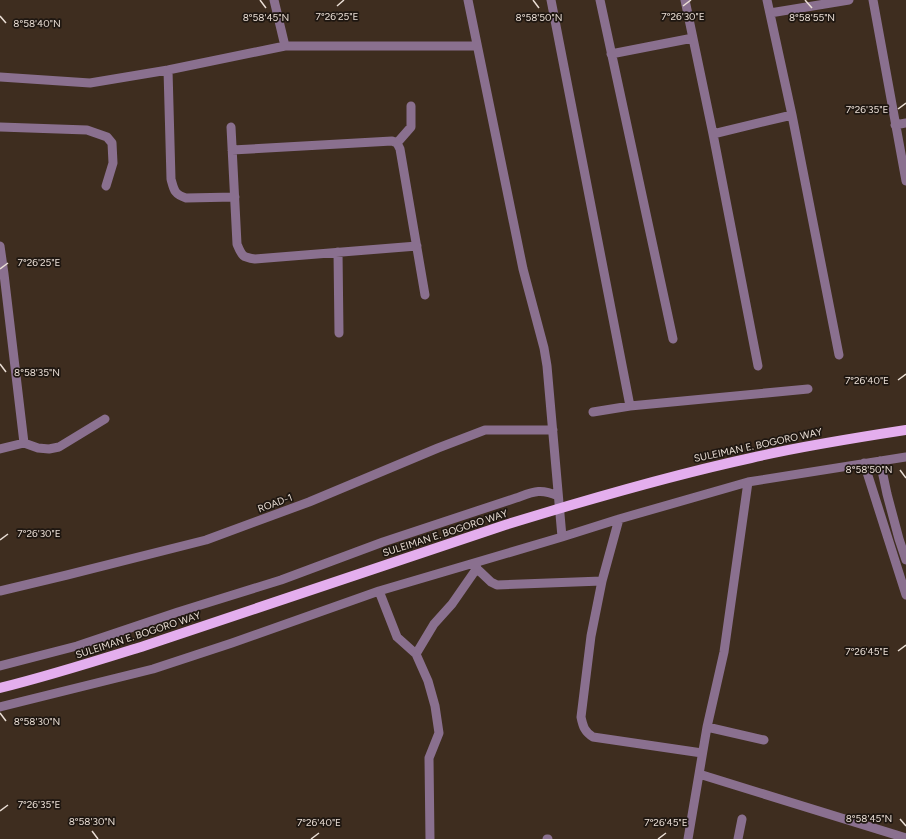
<svg xmlns="http://www.w3.org/2000/svg" width="906" height="839" font-family="Figtree,sans-serif">
  <style>
    .lines { fill: none; stroke-linecap: round; stroke-linejoin: round }
    .minor { stroke: #8a708f; stroke-width: 9 }
    .major { stroke: #e4aeee; stroke-width: 10 }
    .ticks { fill: none; stroke: #eaded5; stroke-width: 1.5 }
    .labels { text-anchor: middle; dominant-baseline: central; stroke-width: 3.5; stroke-linejoin: round; paint-order: stroke }
    .street-label { font-size: 10px; fill: #eaded5; stroke: #1f1711 }
    .ticks-label { font-size: 10px; text-anchor: middle; fill: #eaded5; stroke: #1f1711; stroke-width: 3.5; stroke-linejoin: round; paint-order: stroke }
  </style>
  <rect width="100%" height="100%" fill="#3e2d1f"/>
  <g class="lines">
    <path class="minor" d="M274,0L285,46H477
      M468,0L523,269L544,348L547,366L562,537
      M551,0L630,406
      M600,0L673,339
      M685,0L713,134L758,366
      M767,0L792,115L839,355
      M873,0L906,181
      M770,13L849,0
      M611,54L693,38
      M168,70L171,179C174,190 174,194 186,198L235,197
      M0,77L90,83L168,70L285,46
      M895,125L906,123
      M0,127L87,130L107,137L112,143L113,163L106,186
      M231,127L237,244C242,256 242,257 255,259L417,246
      M713,134L792,115
      M397,143L411,127V106
      M232,150L392,141L397,143L400,149L425,295
      M0,246L4,274L24,443
      M338,252L339,333
      M593,412L630,406L808,389
      M0,449L24,443L38,448L49,449L59,447L105,419
      M880,461L887,494L899,539L906,560
      M864,463L906,595
      M619,519L602,581L591,636L581,717C583,727 585,732 593,737L702,753
      M472,564L491,582L497,585L602,581
      M0,591L67,575L206,540L309,502L438,448L485,430H553
      M379,591L397,637L416,654L428,681L435,706L439,733L429,758L430,839
      M416,654L434,624L452,604L477,568
      M0,666L77,646L178,612L281,580L383,542L516,498C533,492 540,488 558,496
      M0,707L153,669L232,643L379,591L562,537L619,519L748,482L906,457
      M707,727L764,740
      M699,774L906,838
      M547,839H548
      M688,839L707,727L724,652L748,482
      M738,839L742,819"/>
    <path class="major" d="M0,688C49,676 96,661 144,646L505,525C586,500 668,476 751,458C802,446 854,438 906,430"/>
  </g>
  <path class="ticks" d="M260,0L266,8M533,0L539,8M805,0L812,8M337,6L344,0M683,6L691,0M0,16L6,23M898,109L906,103M0,269L8,263M0,364L6,372M898,380L906,374M900,470L906,478M0,540L8,534M898,651L906,645M0,713L6,721M0,811L8,805M900,819L906,826M92,831L98,839M311,839L319,833M658,839L666,833"/>
  <g class="labels">
    <g class="street-label">
      <text transform="translate(758 445) rotate(-12)">SULEIMAN E. BOGORO WAY</text>
      <text transform="translate(275 503) rotate(-20)">ROAD-1</text>
      <text transform="translate(445 533) rotate(-18)">SULEIMAN E. BOGORO WAY</text>
      <text transform="translate(138 635) rotate(-18)">SULEIMAN E. BOGORO WAY</text>
    </g>
  </g>
  <g class="ticks-label">
    <text x="337" y="20">7°26'25"E</text>
    <text x="683" y="20">7°26'30"E</text>
    <text x="539" y="21">8°58'50"N</text>
    <text x="266" y="21">8°58'45"N</text>
    <text x="812" y="21">8°58'55"N</text>
    <text x="37" y="27">8°58'40"N</text>
    <text x="867" y="113">7°26'35"E</text>
    <text x="39" y="266">7°26'25"E</text>
    <text x="37" y="376">8°58'35"N</text>
    <text x="867" y="384">7°26'40"E</text>
    <text x="869" y="473">8°58'50"N</text>
    <text x="39" y="537">7°26'30"E</text>
    <text x="867" y="655">7°26'45"E</text>
    <text x="37" y="725">8°58'30"N</text>
    <text x="39" y="808">7°26'35"E</text>
    <text x="869" y="822">8°58'45"N</text>
    <text x="92" y="825">8°58'30"N</text>
    <text x="319" y="826">7°26'40"E</text>
    <text x="666" y="826">7°26'45"E</text>
  </g>
</svg>
